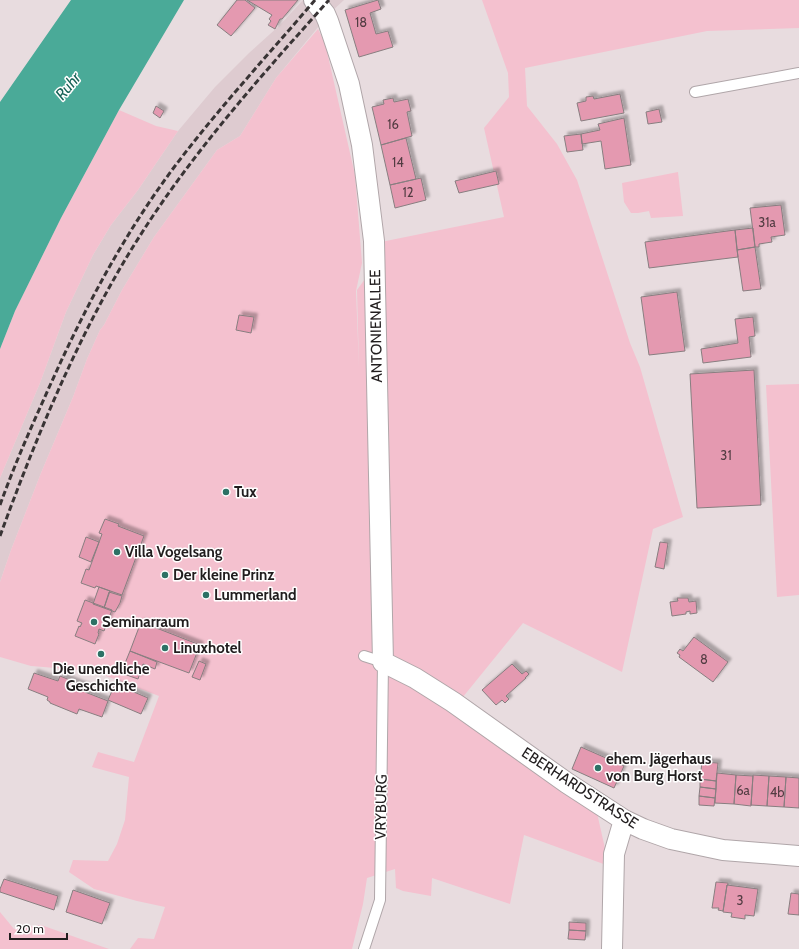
<svg xmlns="http://www.w3.org/2000/svg" width="799" height="949" font-family="Cabin,sans-serif">
  <style>
    .built { fill: #decbd0 }
    .green { fill: #f4c1cf }
    .water { fill: #4aaa98 }
    .building { fill: #e499b0; stroke: #887e80; filter: url(#shadow) }
    .lines { fill: none; stroke-linecap: round; stroke-linejoin: round }
    .lane-casing { stroke: #b0a6a9; stroke-width: 12 }
    .street-casing { stroke: #b0a6a9; stroke-width: 22 }
    .lane { stroke: #fff; stroke-width: 10 }
    .street { stroke: #fff; stroke-width: 20 }
    .rail { stroke: #393435; stroke-width: 3; stroke-dasharray: 6 3; stroke-linecap: butt }
    .poi-dot { fill: #2c7165; stroke: #fff; stroke-width: 1.5 }
    .labels { text-anchor: middle; dominant-baseline: central; stroke-width: 3; stroke-linejoin: round; paint-order: stroke }
    .number-label { font-size: 13px; fill: #523c42 }
    .street-label { font-size: 15px; fill: #211d1e; stroke: #fff }
    .poi-label { font-size: 15px; font-weight: bold; fill: #211d1e; stroke: #fff; text-anchor: start }
    .water-label { font-size: 16px; font-style: italic; fill: #186458; stroke: #fff }
  </style>
  <defs>
    <filter id="shadow"><feDropShadow dx="3.5" dy="-3.5" stdDeviation="1" flood-color="#0004"/></filter>
  </defs>
  <rect width="100%" height="100%" fill="#e8dcdf"/>
  <path class="built" d="M303,0H344L329,14L276,78L240,136L217,150L154,237L122,290L104,325L100,330L87,359L73,397L41,473L11,550L0,582V478L40,383L66,312L93,255L111,225L138,190L178,131L215,87L249,53L280,25Z"/>
  <path class="green" d="M482,0H799V28L707,31L525,68L527,106L557,144L577,180L630,343L640,367L683,517L653,529L622,672L523,623L454,708L597,813L609,866L524,835L510,904L432,878L431,896L403,891L396,888L395,869L367,878L363,904L352,949H130L138,938L154,939L165,907L137,901L94,889L69,872L73,860L108,861L117,844L125,820L129,777L92,767L98,752L134,762L159,696L93,671L31,666L0,657V582L11,550L41,473L73,397L87,359L100,330L104,325L122,290L154,237L217,150L240,136L276,78L318,29L325,43L355,175L362,263L356,291L359,368L357,290L375,265L381,242L504,217L484,128L509,97L508,73Z
    M119,110L156,126L178,131L138,190L111,225L93,255L66,312L40,383L0,478V349L15,311L61,218Z
    M678,172L683,216L651,218L649,211L638,213H631L624,202L622,183Z
    M799,384V595L777,597L766,385Z
    M0,912L14,929L41,925L109,949H0Z"/>
  <path class="water" d="M71,0H184L119,110L61,218L15,311L0,349V102Z"/>
  <path class="building" d="M237,0H245L255,8L231,36L217,25Z
    M247,0H298L282,19H280L275,29L268,25L271,21L269,19L272,15Z
    M378,0L381,9L370,13L376,34L388,31L393,47L359,57L345,10Z
    M620,94L624,113L581,121L577,103L586,101V97L593,96L594,99Z
    M393,98L394,102L408,99L411,111L407,112L412,136L381,145L372,107L384,104L383,100Z
    M156,106L164,111L160,118L153,113Z
    M659,109L662,122L648,124L646,112Z
    M624,118L631,165L605,169L601,141L582,144L581,134L600,130L598,124Z
    M581,134L583,150L567,152L564,136Z
    M406,138L416,179L390,185L381,145Z
    M496,171L499,184L459,193L455,181Z
    M421,178L426,200L395,208L390,185Z
    M781,205L785,235L771,237L772,242L759,244V247H755L750,208Z
    M753,228L755,247L737,250L735,230Z
    M735,230L738,257L649,268L645,242Z
    M755,247L761,289L743,291L737,250Z
    M677,292L685,351L649,355L641,297Z
    M239,315L254,317L251,333L236,330Z
    M753,317L755,336L749,337L751,357L703,363L701,349L738,343L735,319Z
    M754,370L761,505L697,508L690,374Z
    M105,519L119,524L118,526L144,536L122,595L96,586L95,588L81,583L86,569L89,570L102,534L99,533Z
    M86,537L99,542L91,562L79,557Z
    M660,542L668,543L664,569L655,567Z
    M99,587L110,591L104,608L93,604Z
    M109,592L122,596L120,603L115,612L104,608Z
    M677,598H688L689,602L696,601L697,613L690,614V611L686,612V614L672,616L670,602L678,601Z
    M85,600L112,610L104,631L99,629L98,633L99,634L95,644L75,636L79,626L80,627L82,623L77,621Z
    M141,622L200,645L189,673L130,651Z
    M694,637L728,662L713,682L679,657L680,655L677,653L680,649L683,651Z
    M130,651L157,662L155,669L143,664L138,679L121,673Z
    M199,661L206,664L200,680L192,677Z
    M512,664L522,674L526,671L529,674L525,678H526L506,696L509,699L505,703L502,700L496,705L482,690Z
    M34,673L58,681L60,676L87,687L85,692L108,701L102,717L79,709L77,714L50,703V702L47,700L48,697L28,689Z
    M115,684L148,698L141,714L108,700Z
    M581,747L624,766L614,788L572,769Z
    M702,762L718,763L716,781L700,779Z
    M717,773L736,775L734,804L715,803Z
    M736,775L753,776L751,806L734,804Z
    M753,775L769,776L767,806L751,805Z
    M769,776L786,777L784,807L767,806Z
    M786,777L799,778V808L784,807Z
    M700,779L716,781V789L700,787Z
    M700,787L716,789L715,798L699,796Z
    M699,796L715,798L714,806L699,805Z
    M4,879L58,896L54,910L0,892V889Z
    M716,882L728,883V885H727L723,911L718,910L719,908H712Z
    M727,885L758,889L754,916L745,915V919L731,917L732,913L723,912Z
    M73,890L110,903L102,924L66,912Z
    M791,893L799,894V915L788,914Z
    M569,922L586,923V931L569,930Z
    M569,930L586,931L585,940L568,939Z"/>
  <g class="lines">
    <g class="lane-casing">
      <path id="lane" d="M695,92L799,73
        M364,949L380,900L383,662L364,656"/>
    </g>
    <g class="street-casing">
      <path id="street" d="M314,0L325,14L328,21L349,84L362,145L374,241L383,662L415,678L453,702L567,783L624,820L643,829L671,839L723,850L799,856
        M612,949L614,854L624,820"/>
    </g>
    <use href="#lane" class="lane"/>
    <use href="#street" class="street"/>
    <path class="rail" d="M0,505C13,469 28,434 44,399C80,317 121,238 175,166C219,108 268,55 315,0
      M0,536C37,435 79,333 136,242C191,154 260,77 329,0"/>
  </g>
  <g class="poi-dot">
    <circle cx="226" cy="492" r="4"/>
    <circle cx="117" cy="552" r="4"/>
    <circle cx="165" cy="575" r="4"/>
    <circle cx="206" cy="595" r="4"/>
    <circle cx="94" cy="622" r="4"/>
    <circle cx="165" cy="648" r="4"/>
    <circle cx="101" cy="654" r="4"/>
    <circle cx="598" cy="768" r="4"/>
  </g>
  <g class="labels">
    <g class="number-label">
      <text x="361" y="22">18</text>
      <text x="393" y="124">16</text>
      <text x="398" y="162">14</text>
      <text x="408" y="192">12</text>
      <text x="767" y="222">31a</text>
      <text x="726" y="455">31</text>
      <text x="704" y="659">8</text>
      <text x="743" y="790">6a</text>
      <text x="777" y="792">4b</text>
      <text x="740" y="900">3</text>
    </g>
    <g class="street-label">
      <text transform="translate(376 326) rotate(-91)">ANTONIENALLEE</text>
      <text transform="translate(580 788) rotate(33)">EBERHARDSTRASSE</text>
      <text transform="translate(381 807) rotate(-89)">VRYBURG</text>
    </g>
    <g class="poi-label">
      <text x="234" y="492">Tux</text>
      <text x="125" y="552">Villa Vogelsang</text>
      <text x="173" y="575">Der kleine Prinz</text>
      <text x="214" y="595">Lummerland</text>
      <text x="102" y="622">Seminarraum</text>
      <text x="173" y="648">Linuxhotel</text>
      <text x="101" y="669" text-anchor="middle">Die unendliche<tspan x="101" dy="17">Geschichte</tspan></text>
      <text x="606" y="759">ehem. Jägerhaus<tspan x="606" dy="17">von Burg Horst</tspan></text>
    </g>
    <g class="water-label">
      <text transform="translate(68 86) rotate(-50)">Ruhr</text>
    </g>
  </g>
  <path d="M10 933v6h57v-6" fill="none" stroke="#211d1e" stroke-width="2"/>
  <text x="16" y="933" font-size="12" fill="#211d1e" stroke="#ffffff" stroke-width="3" paint-order="stroke">20 m</text>
</svg>
